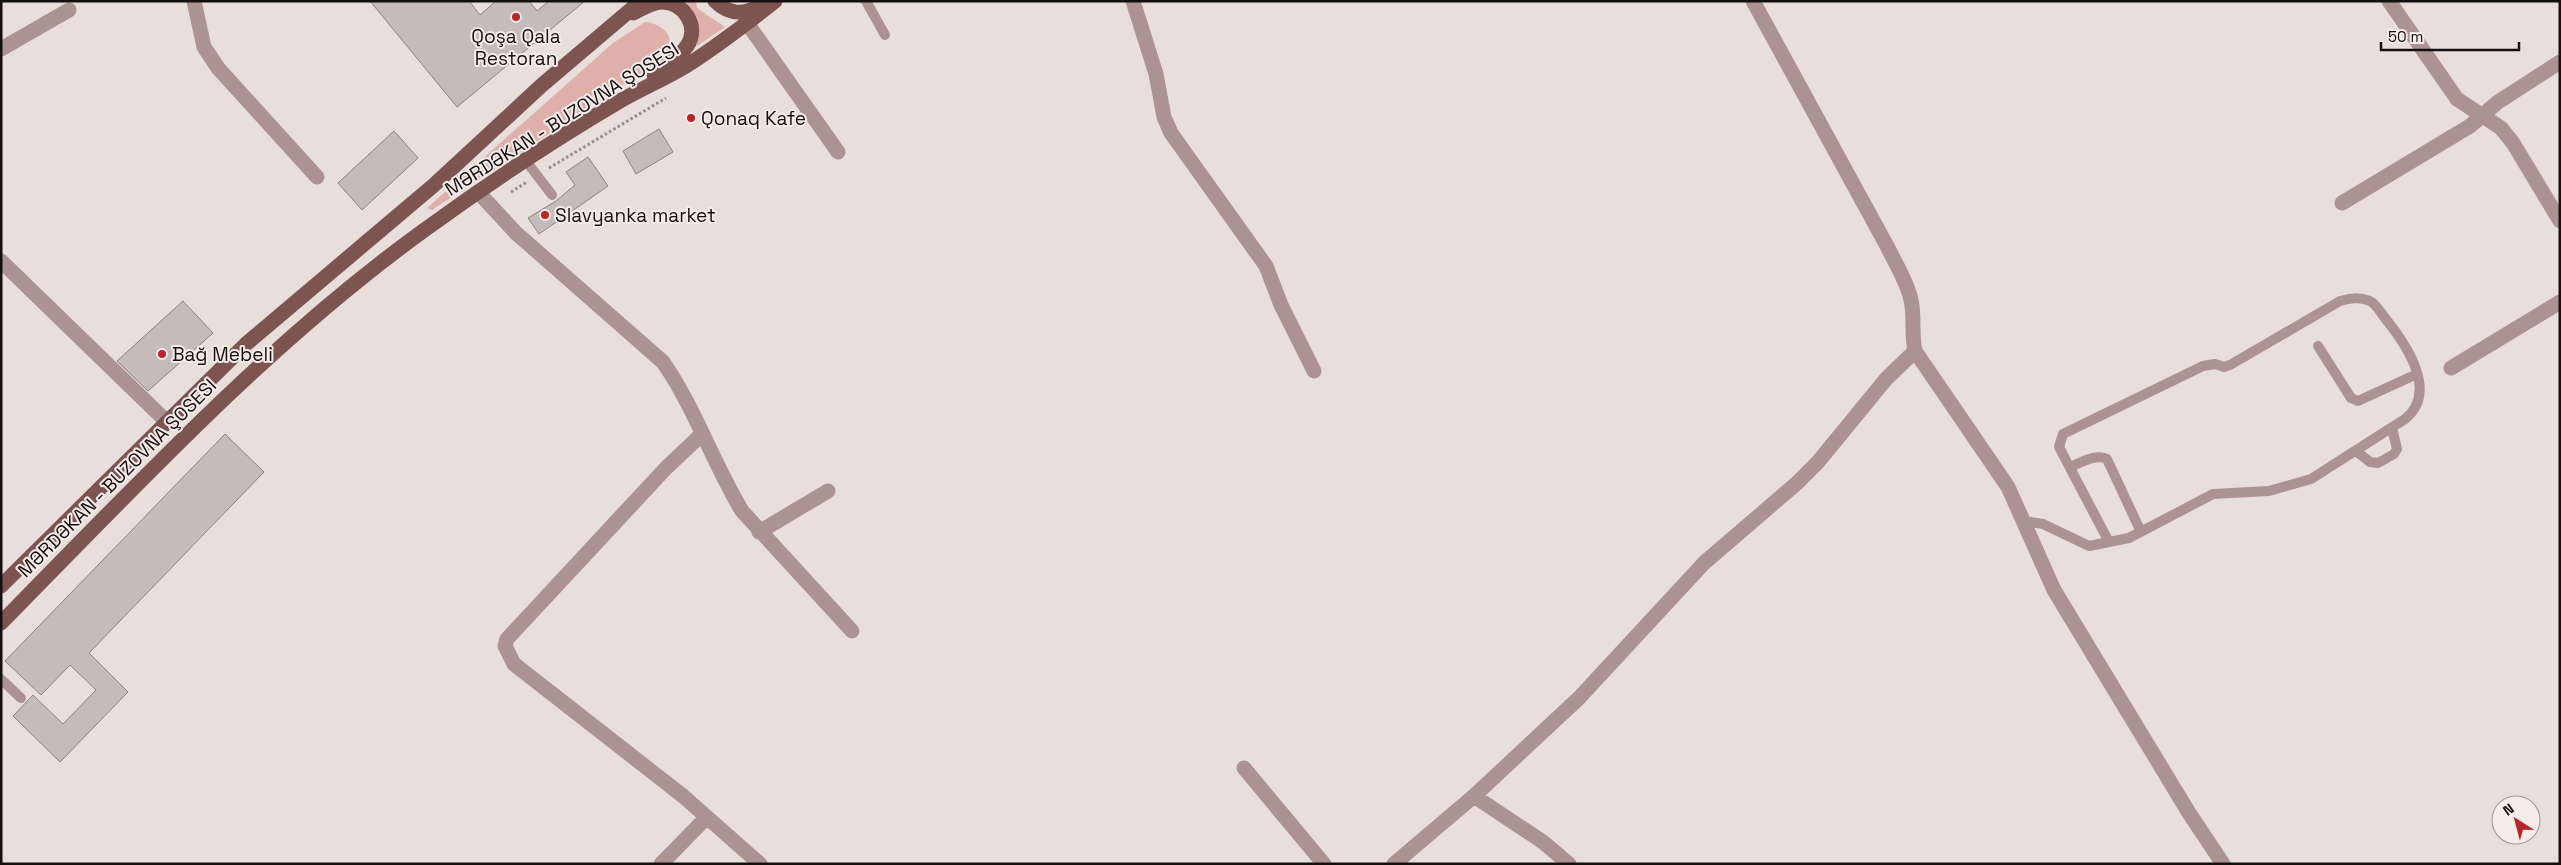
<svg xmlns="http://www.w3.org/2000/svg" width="2561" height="865" font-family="'Space Grotesk',sans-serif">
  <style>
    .green { fill: #dfafa9 }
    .building { fill: #c5bbba; stroke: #8c8381 }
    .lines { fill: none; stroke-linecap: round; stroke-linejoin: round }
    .path { stroke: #948d8c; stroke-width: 3; stroke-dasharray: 2.5 2.5; stroke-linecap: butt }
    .lane { stroke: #ac9391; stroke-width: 10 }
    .street { stroke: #ac9391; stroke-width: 15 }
    .primary { stroke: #7d5450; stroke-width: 15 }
    .poi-dot { fill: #b7272a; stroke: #f5ebe9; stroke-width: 2 }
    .labels { text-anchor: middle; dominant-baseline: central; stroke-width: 4; stroke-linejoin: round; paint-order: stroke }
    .poi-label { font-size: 19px; fill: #141010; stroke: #f5ebe9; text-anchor: start }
    .street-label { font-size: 19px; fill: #141010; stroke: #f5ebe9 }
  </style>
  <rect width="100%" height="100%" fill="#e8dedc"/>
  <path class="green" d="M672,1H696L697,8L725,27L697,46L689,14Z
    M645,22C660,23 678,36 666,52C664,57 658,61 655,64L432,210L427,208L613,43Z"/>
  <path class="building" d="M370,1H469L480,15L496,1H529L537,11L549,1H585L457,107Z
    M659,129L673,152L636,174L623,151Z
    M394,131L418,158L362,210L338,183Z
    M588,157L608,186L539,234L528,218L556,201L575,185L566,172Z
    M183,301L213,333L148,391L117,361Z
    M225,434L264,472L89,653L128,692L60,762L13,716L33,695L63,724L96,690L70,665L41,695L5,661Z"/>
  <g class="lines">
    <path class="path" d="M549,168L666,98
      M511,192L527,182"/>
    <path class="lane" d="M866,1L885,35
      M526,161L552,195
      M2318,346L2351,398L2358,401L2417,374
      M2356,451L2370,462L2378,463L2394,454L2397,449L2392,428
      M2070,467C2080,463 2097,453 2107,459L2141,532
      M2024,521L2043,524L2089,546L2129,538L2213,494L2269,491L2311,479L2405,419C2439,392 2406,344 2385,318C2381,313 2376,304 2370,301C2359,297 2351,298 2340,301L2230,365L2224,367L2215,364L2203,366L2063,434L2059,447L2109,542
      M1,679L21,698"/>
    <path class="street" d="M194,1L204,47L218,68L317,177
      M1133,1L1156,74L1164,117L1171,133L1266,266L1281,305L1314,371
      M1753,1L1887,246C1895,263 1907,281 1911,300C1915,317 1911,334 1915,351L2008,487L2054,590L2189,813L2223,864
      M2389,1L2457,99L2501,128L2513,143L2560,221
      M747,23L838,152
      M1,49L69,10
      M478,192L516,233L663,362C695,408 713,463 742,511L852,631
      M2342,203L2470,126L2498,102L2560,62
      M1,261L166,421
      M2451,368L2560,302
      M702,434L666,468L507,639L505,646L514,664L683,796L760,864
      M759,532L828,491
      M1244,768L1324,864
      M1474,796L1543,842L1569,864
      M661,864L707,817
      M1394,864L1474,796L1579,698L1704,563L1797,483L1818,462L1886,379L1915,351"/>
    <path class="primary" d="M715,1C729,15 743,15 760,6
      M633,13C641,9 653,2 662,2C684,2 700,27 687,46C679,58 665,66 654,75
      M1,586L246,344L434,185L542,85L641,1
      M1,623C136,486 267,344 423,231C486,185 552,141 620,101C641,89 664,79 686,66C717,46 746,24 775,1"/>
  </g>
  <g class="poi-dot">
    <circle cx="516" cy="17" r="5"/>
    <circle cx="691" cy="118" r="5"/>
    <circle cx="545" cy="215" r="5"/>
    <circle cx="162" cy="354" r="5"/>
  </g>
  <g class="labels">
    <g class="poi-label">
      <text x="516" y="36" text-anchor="middle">Qoşa Qala<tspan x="516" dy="22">Restoran</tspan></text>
      <text x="701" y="118">Qonaq Kafe</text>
      <text x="555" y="215">Slavyanka market</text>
      <text x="172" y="354">Bağ Mebeli</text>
    </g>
    <g class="street-label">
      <text transform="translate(562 119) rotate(-32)">MƏRDƏKAN - BUZOVNA ŞOSESI</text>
      <text transform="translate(117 478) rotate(-45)">MƏRDƏKAN - BUZOVNA ŞOSESI</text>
    </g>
  </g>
  <rect width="2561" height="865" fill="none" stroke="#141010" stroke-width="5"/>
  <g transform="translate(2516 820) rotate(324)"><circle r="24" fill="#f5ebe9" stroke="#9b9392"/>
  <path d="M0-4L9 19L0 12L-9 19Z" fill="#b7272a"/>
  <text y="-8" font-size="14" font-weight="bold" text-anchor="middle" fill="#141010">N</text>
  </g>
  <path d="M2381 42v8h138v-8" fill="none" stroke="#141010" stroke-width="2.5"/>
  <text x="2388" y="42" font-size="15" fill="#141010" stroke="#f5ebe9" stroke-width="4" paint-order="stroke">50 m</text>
</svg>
